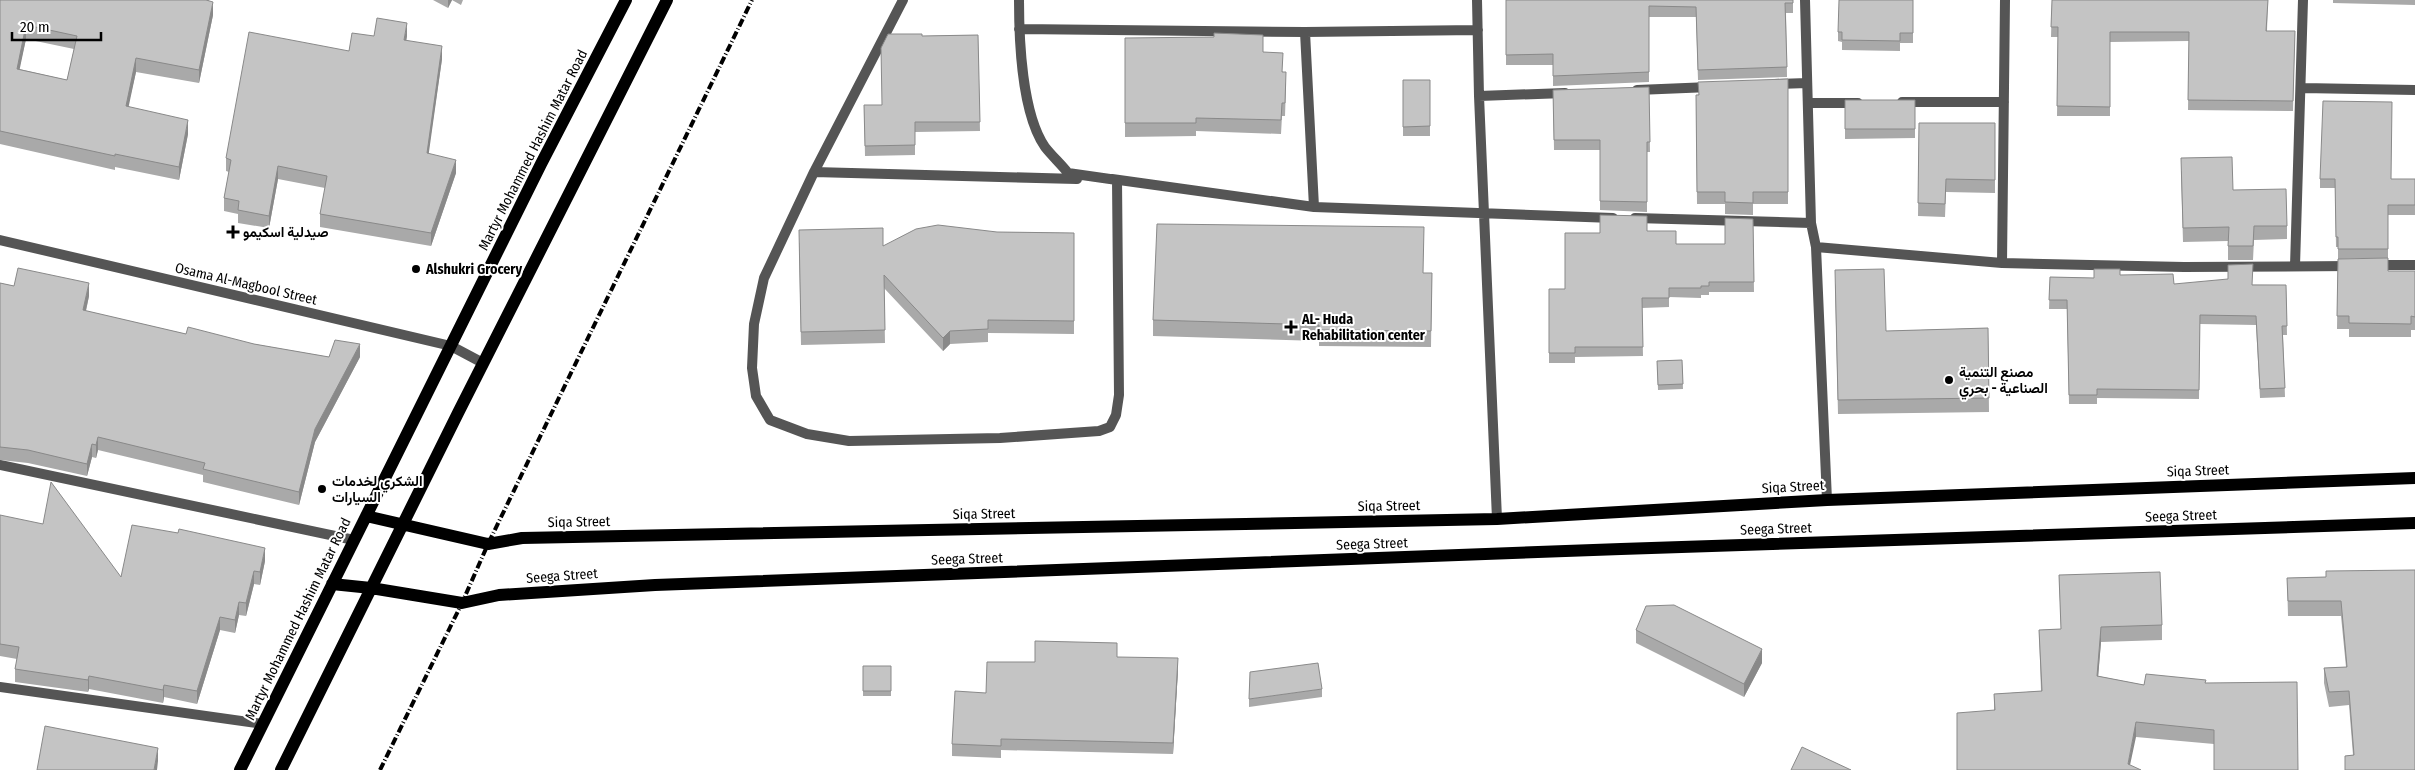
<svg xmlns="http://www.w3.org/2000/svg" width="2415" height="770" font-family="'Fira Sans Condensed',Vazirmatn,sans-serif">
  <style>
    .lines { fill: none; stroke-linecap: round; stroke-linejoin: round }
    .minor { stroke: #555; stroke-width: 10 }
    .tertiary { stroke: #555; stroke-width: 10 }
    .primary { stroke: #000; stroke-width: 12 }
    .rail { stroke: #000; stroke-width: 4; stroke-dasharray: 8 2.5 1 2.5; stroke-linecap: butt }
    .wall { fill: #a9a9a9; fill-rule: evenodd }
    .shaded-wall { fill: #898989 }
    .building { fill: #c4c4c4; stroke: #898989; fill-rule: evenodd }
    .poi-dot { fill: #000; stroke: #fff; stroke-width: 2 }
    .labels { text-anchor: middle; dominant-baseline: central; stroke-width: 4; stroke-linejoin: round; paint-order: stroke }
    .street-label { font-size: 14px; fill: #000; stroke: #fff }
    .poi-label { font-size: 14px; font-weight: bold; fill: #000; stroke: #fff; text-anchor: start }
  </style>
  <rect width="100%" height="100%" fill="#fff"/>
  <g class="lines">
    <path class="minor" d="M903,0L814,172L764,278L754,324L752,368L756,396L770,420L807,434L849,441L1000,438L1099,431L1110,427L1116,415L1119,395L1117,180L1068,173C1061,164 1052,156 1045,147C1022,114 1019,40 1019,0
      M1477,0L1479,96L1497,519
      M1805,0L1811,223L1816,247L1827,500
      M1019,29L1305,32L1478,30
      M1305,32L1314,207
      M1775,84L1807,83
      M2302,88L2415,90
      M1637,90L1710,87
      M1479,96L1565,93
      M1902,102H2004
      M1808,103H1858
      M814,172L1077,179
      M1112,179L1314,207L1613,218
      M1635,218L1811,223
      M1816,247L2002,263L2184,267L2351,266
      M2002,263L2005,0
      M2376,265H2415
      M2295,266L2303,0
      M0,465L354,540
      M0,687L263,724"/>
    <path class="tertiary" d="M0,240L451,346L483,363"/>
    <path class="primary" d="M366,516L488,544L522,538L1497,519L1827,500L2415,478
      M332,584L371,588L462,603L499,595L655,585L1621,549L2415,523
      M240,770L541,164L626,0
      M281,770L458,413L667,0"/>
    <path class="rail" d="M380,770L462,603L488,544L752,0"/>
  </g>
  <path class="wall" d="M0,0H209L213,15L199,83L136,72L128,106L188,134L179,180L115,167V170L0,144ZM26,39L74,49L67,80L19,69Z
    M433,0H463L461,5L452,0L448,8Z
    M1506,0H1793V13H1786L1787,77L1698,80L1696,17H1649V82L1553,86V65H1506Z
    M1913,0V43H1900V51L1842,50V42L1838,41V32Z
    M2052,0H2268L2267,31H2295L2293,111L2188,110L2189,41L2110,42V116H2057L2058,37H2051Z
    M2333,0H2415V5L2333,3Z
    M978,35L980,131L915,132V155L865,156L864,105H882L922,36Z
    M374,36H407L406,41L442,59L428,154L456,173L431,246L320,227V214L325,188L278,179L269,228L238,223V214L224,211V198L229,172L226,171V158L349,51Z
    M1125,38L1263,52L1283,72L1286,86L1285,116H1282L1281,134L1196,131V136L1125,137Z
    M1788,79V204H1753V215L1725,214V204H1697L1696,95Z
    M1403,80H1430V136H1403Z
    M1649,87L1650,152H1647V212L1600,210V150H1554L1553,90Z
    M1845,100H1915V138L1845,139Z
    M1919,123H1995V193L1946,192L1945,217L1918,216Z
    M2181,171L2233,190L2287,226V239L2254,240L2253,260H2228V241L2183,242Z
    M2320,179H2415V215H2388V258L2338,259V247H2336L2335,188H2320Z
    M1753,219L1754,292H1709V295H1701V298L1669,297V307L1642,308L1643,356L1575,357V363H1549V289H1565L1600,233L1647,231L1676,244H1725Z
    M997,232L1074,233V334L988,333V342L950,344L943,351L884,288L885,343L801,345L799,243L883,246Z
    M2338,259L2388,271H2415V330H2411V337H2349V329H2337Z
    M1424,273H1432L1431,347L1319,346V341L1153,336V320Z
    M2050,277L2094,278L2174,284L2286,285L2287,335H2283L2285,397L2260,398L2256,325L2200,324L2199,399L2097,398V404H2069L2067,309H2049Z
    M0,283L14,286L89,296L86,311L186,334L254,344L329,357H360L315,442L299,505L203,482V475L98,450L96,458L92,457L87,476L28,463L0,460Z
    M1835,284L1886,331L1988,328L1989,412L1838,414Z
    M1682,360L1683,389L1658,390L1657,361Z
    M0,515L121,577L265,561L260,585L254,584L246,616L239,615L235,633L220,630L197,704L164,697L163,703L89,689L88,692L15,682V669L17,659L0,656Z
    M2415,570V770H2345V756L2353,755L2349,705L2329,707L2324,683V668L2346,667L2341,616H2288L2287,578L2326,577Z
    M2059,575L2162,625V640L2101,642L2098,676L2144,685L2297,682L2214,744L2136,737L1994,710V694L2041,691L2039,630L2061,629Z
    M1636,630L1762,663L1744,697L1636,643Z
    M1117,657L1178,670L1173,754L1001,750V758L952,756V744L986,693L1035,662Z
    M863,666H891V696H863Z
    M1322,689V697L1249,707V699Z"/>
  <path class="shaded-wall" d="M448,0H452L448,8Z
    M213,2V15L199,83V70Z
    M407,23V36L404,53V40Z
    M26,25V39L17,82V69Z
    M442,46V59L427,166V153Z
    M136,58V72L126,119V106Z
    M188,120V134L179,180V167Z
    M456,160V173L431,246V233Z
    M278,166V179L269,228V216Z
    M89,283V296L83,323V310Z
    M950,331V344L943,351V338Z
    M360,344V357L315,442L299,505V492L315,429Z
    M98,437V450L96,458V445Z
    M92,444V457L87,476V464Z
    M265,548V561L260,585V572Z
    M254,571V584L246,616V603Z
    M239,602V615L235,633V620Z
    M220,617V630L197,704V691Z
    M2101,627V642L2097,691V676Z
    M1762,649V663L1744,697V684Z
    M1178,658V670L1173,754V743Z
    M89,676V689L88,692V680Z
    M164,685V697L163,703V690Z
    M2136,722V737L2129,770L2128,764Z
    M158,748V761L157,770H154Z"/>
  <path class="building" d="M0,0H206L213,2L199,70L136,58L126,106L188,120L179,167L115,154V156L0,131ZM26,25L77,36L67,80L17,69Z
    M1506,0H1793V3H1785L1787,67L1698,70L1696,7L1649,6V72L1553,76V54L1506,55Z
    M1839,0H1913V33H1900V41L1842,40V32H1838Z
    M2052,0H2268L2266,31H2295L2293,101L2188,100L2189,32H2110V107L2057,106L2058,27H2051Z
    M377,18L407,23L404,40L442,46L427,153L456,160L431,233L320,214L327,176L278,166L269,216L238,210L239,201L224,198L231,160L226,158L249,32L349,51L352,33L374,36Z
    M1214,33L1263,35V52L1283,53L1282,72H1286L1285,103H1282L1281,120L1196,118V123H1125V38L1214,37Z
    M888,34H922V36L978,35L980,122H915V145L865,146L864,105H882L881,48Z
    M1788,79V192H1753V203L1725,202V192H1697L1696,95H1699L1698,82Z
    M1403,80H1430V126L1403,127Z
    M1649,87L1650,142H1647V202L1600,201V140H1554L1553,90Z
    M1845,100H1915V129H1845Z
    M2323,101L2392,102L2391,179H2415V205H2388V249H2338V237H2336L2335,179H2320Z
    M1919,123H1995V180L1946,179L1945,204L1918,203Z
    M2232,157L2233,190L2286,189L2287,226H2254L2253,246H2228L2229,227L2183,228L2181,158Z
    M1600,215L1647,216V231H1676V244H1725V218L1753,219L1754,282H1709V286H1701V288H1669V298H1642L1643,347H1575V353H1549V289H1565V233H1600Z
    M1157,224L1424,227L1423,273H1432L1431,331L1319,330V325L1153,320Z
    M938,225L997,232L1074,233V321L988,320V329L950,331L943,338L884,275L885,330L801,332L799,230L883,228V246L916,229Z
    M2388,258V271H2415V317L2411,316V324L2349,323V316H2337L2338,259Z
    M2253,264L2252,285H2286L2287,326H2282L2285,388L2260,389L2256,316L2200,315L2199,390L2097,389V395H2069L2067,300H2049L2050,277L2094,278V269H2120V275L2173,274L2174,284L2228,279V265Z
    M18,268L89,283L83,310L186,334L188,327L254,344L329,357L335,340L360,344L315,429L299,492L203,469L205,463L98,437L96,445L92,444L87,464L28,450L0,447V283L14,286Z
    M1884,269L1886,331L1988,328L1989,398L1838,400L1835,270Z
    M1682,360L1683,384L1658,385L1657,361Z
    M51,482L121,577L132,525L178,533L179,529L265,548L260,572L254,571L246,603L239,602L235,620L220,617L197,691L164,685L163,690L89,676L88,680L15,669L19,647L0,644V515L43,524Z
    M2415,570V770H2345V756L2354,755L2349,691L2329,692L2324,668L2347,667L2341,601H2288L2287,578L2326,577V571Z
    M2160,572L2162,625L2101,627L2097,676L2144,685L2146,674L2206,680L2205,683L2297,682L2298,770H2214V730L2136,722L2128,764L2141,770H1957V713L1995,710L1994,694L2042,691L2039,630L2061,629L2059,575Z
    M1674,605L1762,649L1744,684L1636,630L1646,606Z
    M1035,641L1117,643V657L1178,658L1173,743L1001,739V746L952,744L955,691L986,693L987,662H1035Z
    M1318,663L1322,689L1249,699L1250,672Z
    M863,666H891V691H863Z
    M45,726L158,748L154,770H37Z
    M1802,747L1851,770H1791Z"/>
  <g class="poi-dot">
    <path d="M230.5 224.5h5v5h5v5h-5v5h-5v-5h-5v-5h5z"/>
    <circle cx="416" cy="269" r="5"/>
    <path d="M1288.5 319.5h5v5h5v5h-5v5h-5v-5h-5v-5h5z"/>
    <circle cx="1949" cy="380" r="5"/>
    <circle cx="322" cy="489" r="5"/>
  </g>
  <g class="labels">
    <g class="street-label">
      <text transform="translate(533 150) rotate(-63)">Martyr Mohammed Hashim Matar Road</text>
      <text transform="translate(246 284) rotate(13)">Osama Al-Magbool Street</text>
      <text transform="translate(2198 471) rotate(-2)">Siqa Street</text>
      <text transform="translate(1793 487) rotate(-3)">Siqa Street</text>
      <text transform="translate(1389 506) rotate(-1)">Siqa Street</text>
      <text transform="translate(984 514) rotate(-1)">Siqa Street</text>
      <text transform="translate(2181 516) rotate(-2)">Seega Street</text>
      <text transform="translate(579 522) rotate(-1)">Siqa Street</text>
      <text transform="translate(1776 529) rotate(-2)">Seega Street</text>
      <text transform="translate(1372 544) rotate(-2)">Seega Street</text>
      <text transform="translate(967 559) rotate(-2)">Seega Street</text>
      <text transform="translate(562 576) rotate(-4)">Seega Street</text>
      <text transform="translate(298 619) rotate(-64)">Martyr Mohammed Hashim Matar Road</text>
    </g>
    <g class="poi-label">
      <text x="243" y="232">صيدلية اسكيمو</text>
      <text x="426" y="269">Alshukri Grocery</text>
      <text x="1302" y="319">AL- Huda<tspan x="1302" dy="16">Rehabilitation center</tspan></text>
      <text x="1959" y="372">مصنع التنمية<tspan x="1959" dy="16">الصناعية - بحري</tspan></text>
      <text x="332" y="481">الشكري لخدمات<tspan x="332" dy="16">السيارات</tspan></text>
    </g>
  </g>
  <path d="M12 32v8h89v-8" fill="none" stroke="#000000" stroke-width="2.5"/>
  <text x="20" y="32" font-size="15" fill="#000000" stroke="#ffffff" stroke-width="4" paint-order="stroke">20 m</text>
</svg>
